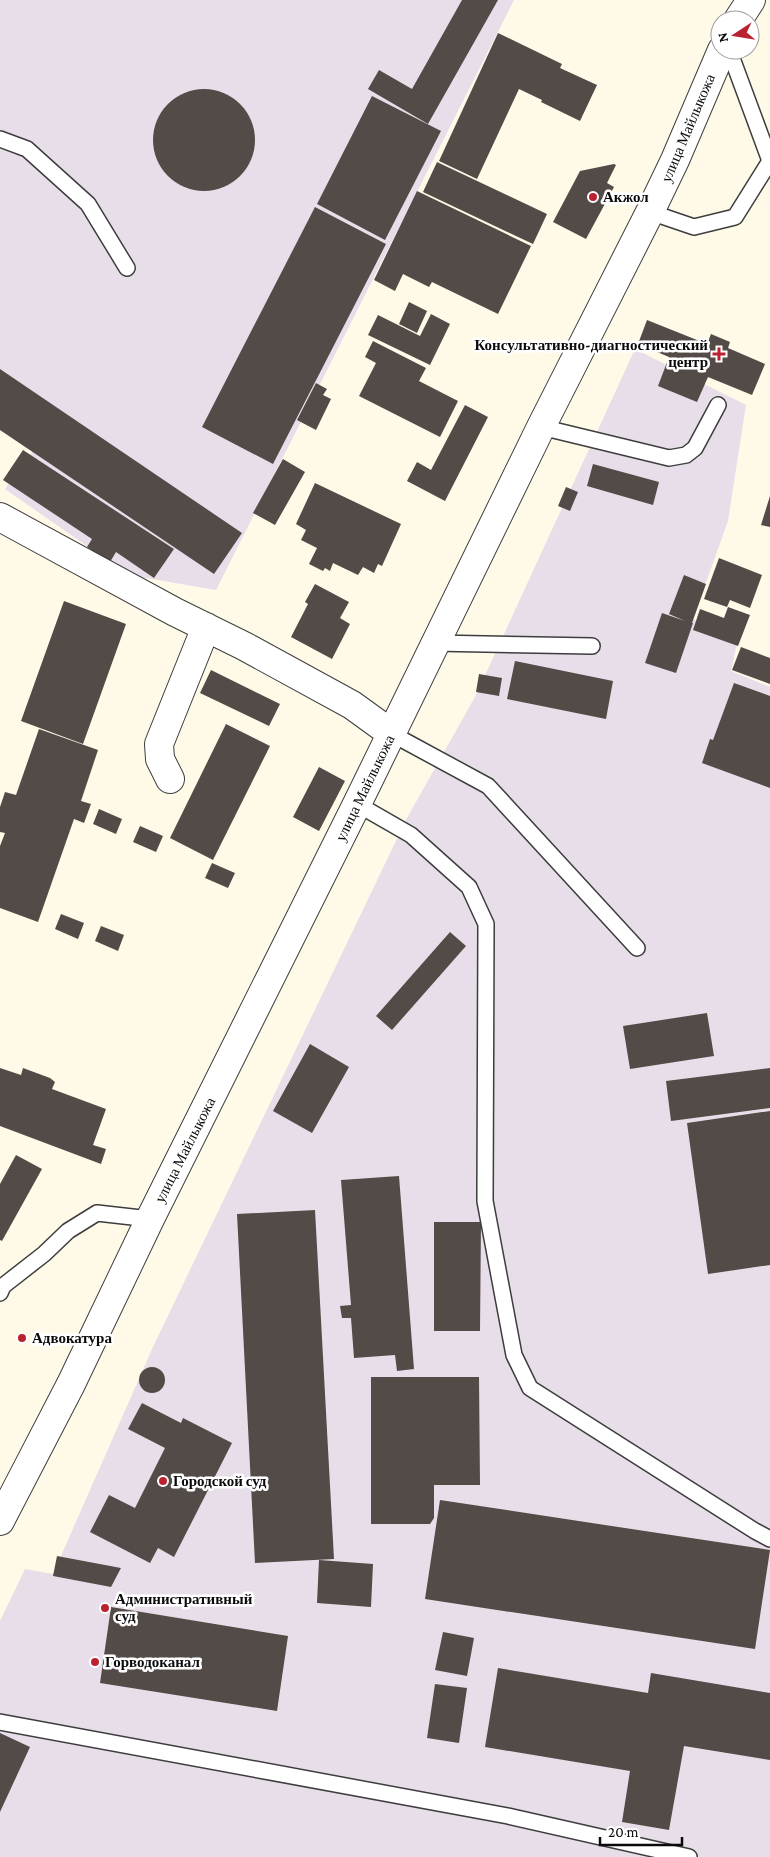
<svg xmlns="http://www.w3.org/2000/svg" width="770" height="1857" font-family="'Crimson Pro',serif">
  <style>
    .industrial { fill: #e8deea }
    .building { fill: #534b47 }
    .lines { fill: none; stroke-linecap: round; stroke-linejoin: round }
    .service-casing { stroke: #3d3d3d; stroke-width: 18 }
    .minor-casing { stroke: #3d3d3d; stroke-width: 30 }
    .tertiary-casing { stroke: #3d3d3d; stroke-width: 30 }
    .service { stroke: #fff; stroke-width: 15 }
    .minor { stroke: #fff; stroke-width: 28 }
    .tertiary { stroke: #fff; stroke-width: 28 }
    .poi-dot { fill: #bb222f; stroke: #fff; stroke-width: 2 }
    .labels { text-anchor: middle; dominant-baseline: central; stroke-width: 5; stroke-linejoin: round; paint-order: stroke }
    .street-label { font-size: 15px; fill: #0a0a0a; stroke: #fff }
    .poi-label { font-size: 15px; font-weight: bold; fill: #0a0a0a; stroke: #fff; text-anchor: start }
  </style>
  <rect width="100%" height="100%" fill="#fffae8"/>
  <path class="industrial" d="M0,0H514L216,590L128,575L5,489L35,448L0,426Z
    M635,349L746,405L728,521L693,619L738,638L731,671L770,687V1857H0V1621L25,1569L53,1574L152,1349L407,818L476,695Z"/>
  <path class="building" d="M462,0H498L428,124L368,89L379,70L412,89Z
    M498,33L562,64L560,68L597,85L580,121L541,102L542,100L519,89L477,179L439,161Z
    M153 140a51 51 0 1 1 102 0a51 51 0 1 1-102 0Z
    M372,96L441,131L385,240L317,204Z
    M437,162L547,214L533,244L423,192Z
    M614,164L616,165L607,183L614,187L586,239L553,222L580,171Z
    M417,191L531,246L498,314L432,282L429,287L403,274L395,291L374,280Z
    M315,207L386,244L273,464L202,427Z
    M409,302L427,311L417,333L399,324Z
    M431,314L450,324L430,365L368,335L378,315L420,336Z
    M647,320L707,344L711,334L730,342L728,348L765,364L752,395L708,377L697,402L658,386L669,357L638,344Z
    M373,341L426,368L419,381L458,401L440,437L359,396L376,363L365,357Z
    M0,369L242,533L214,574L0,430Z
    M316,383L327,389L323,395L331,399L316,430L297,420Z
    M465,405L488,417L445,501L407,481L417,462L431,470Z
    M23,450L174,549L154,578L116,552L110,562L87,547L92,539L3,480Z
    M283,459L305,472L275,525L253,513Z
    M593,464L659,482L653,505L587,486Z
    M315,483L401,524L382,566L378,564L374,573L363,567L358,575L333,563L330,571L325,568L323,571L309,564L317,548L301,540L306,530L296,524Z
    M566,487L578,492L570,511L558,506Z
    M770,496V527L761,525Z
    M719,558L762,575L750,608L730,600L727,607L704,599Z
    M684,575L706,584L692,623H693L676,673L645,663L662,613L685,621L669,614Z
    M315,584L349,602L340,618L350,624L332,659L291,637L308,604L305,602Z
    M64,601L126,624L83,744L21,721Z
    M728,607L750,615L738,646L693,630L700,609L724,618Z
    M741,647L770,658V684L732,670Z
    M515,661L613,681L606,719L507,699Z
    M211,670L280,704L269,726L200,693Z
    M479,674L502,678L499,696L476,692Z
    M734,683L770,696V788L702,763L710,739L713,740Z
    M226,724L270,746L213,860L170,838Z
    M39,729L98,750L81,801L91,804L84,823L74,819L38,922L0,908V846L5,833L0,832V807L5,792L16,795Z
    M319,767L345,781L319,831L293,817Z
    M99,809L122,819L116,834L93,824Z
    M140,826L163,836L156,852L133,842Z
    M212,863L235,873L228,888L205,878Z
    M61,914L84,923L78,939L55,929Z
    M101,926L124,935L118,951L95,941Z
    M450,932L466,946L392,1030L376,1016Z
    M707,1013L714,1056L630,1069L623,1026Z
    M310,1044L349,1067L312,1133L273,1111Z
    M0,1068L21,1075L23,1068L50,1078L55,1082L52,1089L106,1109L93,1145L106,1149L101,1164L0,1126Z
    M770,1068V1108L671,1121L666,1081Z
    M770,1111V1265L708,1274L687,1123Z
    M16,1155L42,1169L2,1241L0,1240V1184Z
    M399,1176L414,1369L397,1371L395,1355L354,1358L351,1318H342L340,1306L351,1305L341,1180Z
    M315,1210L334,1559L255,1563L237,1214Z
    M434,1222H481L480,1331H434Z
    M139 1380a13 13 0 1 1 26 0a13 13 0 1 1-26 0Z
    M371,1377H479L480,1485H434V1518L430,1524H371Z
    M142,1403L181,1423L183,1418L232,1443L174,1557L158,1548L150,1563L90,1532L109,1495L135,1508L165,1448L128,1429Z
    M440,1500L770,1550L755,1649L425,1599Z
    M57,1556L121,1568L111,1587L53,1576Z
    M319,1560L373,1564L371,1607L317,1603Z
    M111,1607L288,1636L277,1711L100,1683Z
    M443,1632L474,1638L467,1676L435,1670Z
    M498,1668L648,1693L651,1673L770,1693V1760L684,1746L669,1830L622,1822L630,1771L485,1747Z
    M435,1684L467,1688L459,1743L427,1738Z
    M0,1733L30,1747L0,1812Z"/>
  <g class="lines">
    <g class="service-casing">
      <path id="service" d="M0,139L27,149L88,204L127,268
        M650,212L694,227L735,217L770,161L729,50
        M541,427L669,458L686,455L695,448L718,405
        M434,643L592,646
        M392,734L488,786L637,948
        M357,804L411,835L469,887L486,924L485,1201L514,1355L530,1388L755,1531L770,1539
        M0,1293L3,1286L44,1254L68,1231L97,1213L150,1219
        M0,1722L508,1816L689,1857"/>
    </g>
    <g class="minor-casing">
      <path id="minor" d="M0,517L175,612L244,646L352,705L392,734
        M170,779L160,759L159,744L206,627"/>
    </g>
    <g class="tertiary-casing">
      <path id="tertiary" d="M738,20L751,0
        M0,1521L71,1384L150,1219L357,804L541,427L650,212L675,160L722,50"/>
    </g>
    <use href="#service" class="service"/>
    <use href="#minor" class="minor"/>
    <use href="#tertiary" class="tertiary"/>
  </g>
  <g class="poi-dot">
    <circle cx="593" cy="197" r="5"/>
    <path d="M716.5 346.5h5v5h5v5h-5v5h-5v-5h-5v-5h5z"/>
    <circle cx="22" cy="1338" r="5"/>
    <circle cx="163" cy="1481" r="5"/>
    <circle cx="105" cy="1608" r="5"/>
    <circle cx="95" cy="1662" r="5"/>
  </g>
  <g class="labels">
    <g class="street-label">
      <text transform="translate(688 128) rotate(-67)">улица Майлыкожа</text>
      <text transform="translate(365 788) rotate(-64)">улица Майлыкожа</text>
      <text transform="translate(185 1150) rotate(-63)">улица Майлыкожа</text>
    </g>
    <g class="poi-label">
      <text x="603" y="197">Акжол</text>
      <text x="708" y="345" text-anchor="end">Консультативно-диагностический<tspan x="708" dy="17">центр</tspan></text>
      <text x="32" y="1338">Адвокатура</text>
      <text x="173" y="1481">Городской суд</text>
      <text x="115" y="1599">Административный<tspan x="115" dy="17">суд</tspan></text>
      <text x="105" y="1662">Горводоканал</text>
    </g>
  </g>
  <g transform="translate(735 35) rotate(258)"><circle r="24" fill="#ffffff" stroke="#9d9d9d"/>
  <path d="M0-4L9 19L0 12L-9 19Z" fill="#bb222f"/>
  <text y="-8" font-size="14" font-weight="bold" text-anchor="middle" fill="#0a0a0a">N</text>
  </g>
  <path d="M600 1837v8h82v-8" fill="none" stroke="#0a0a0a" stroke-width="2.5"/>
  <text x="608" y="1837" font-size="15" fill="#0a0a0a" stroke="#ffffff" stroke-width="4" paint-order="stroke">20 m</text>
</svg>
